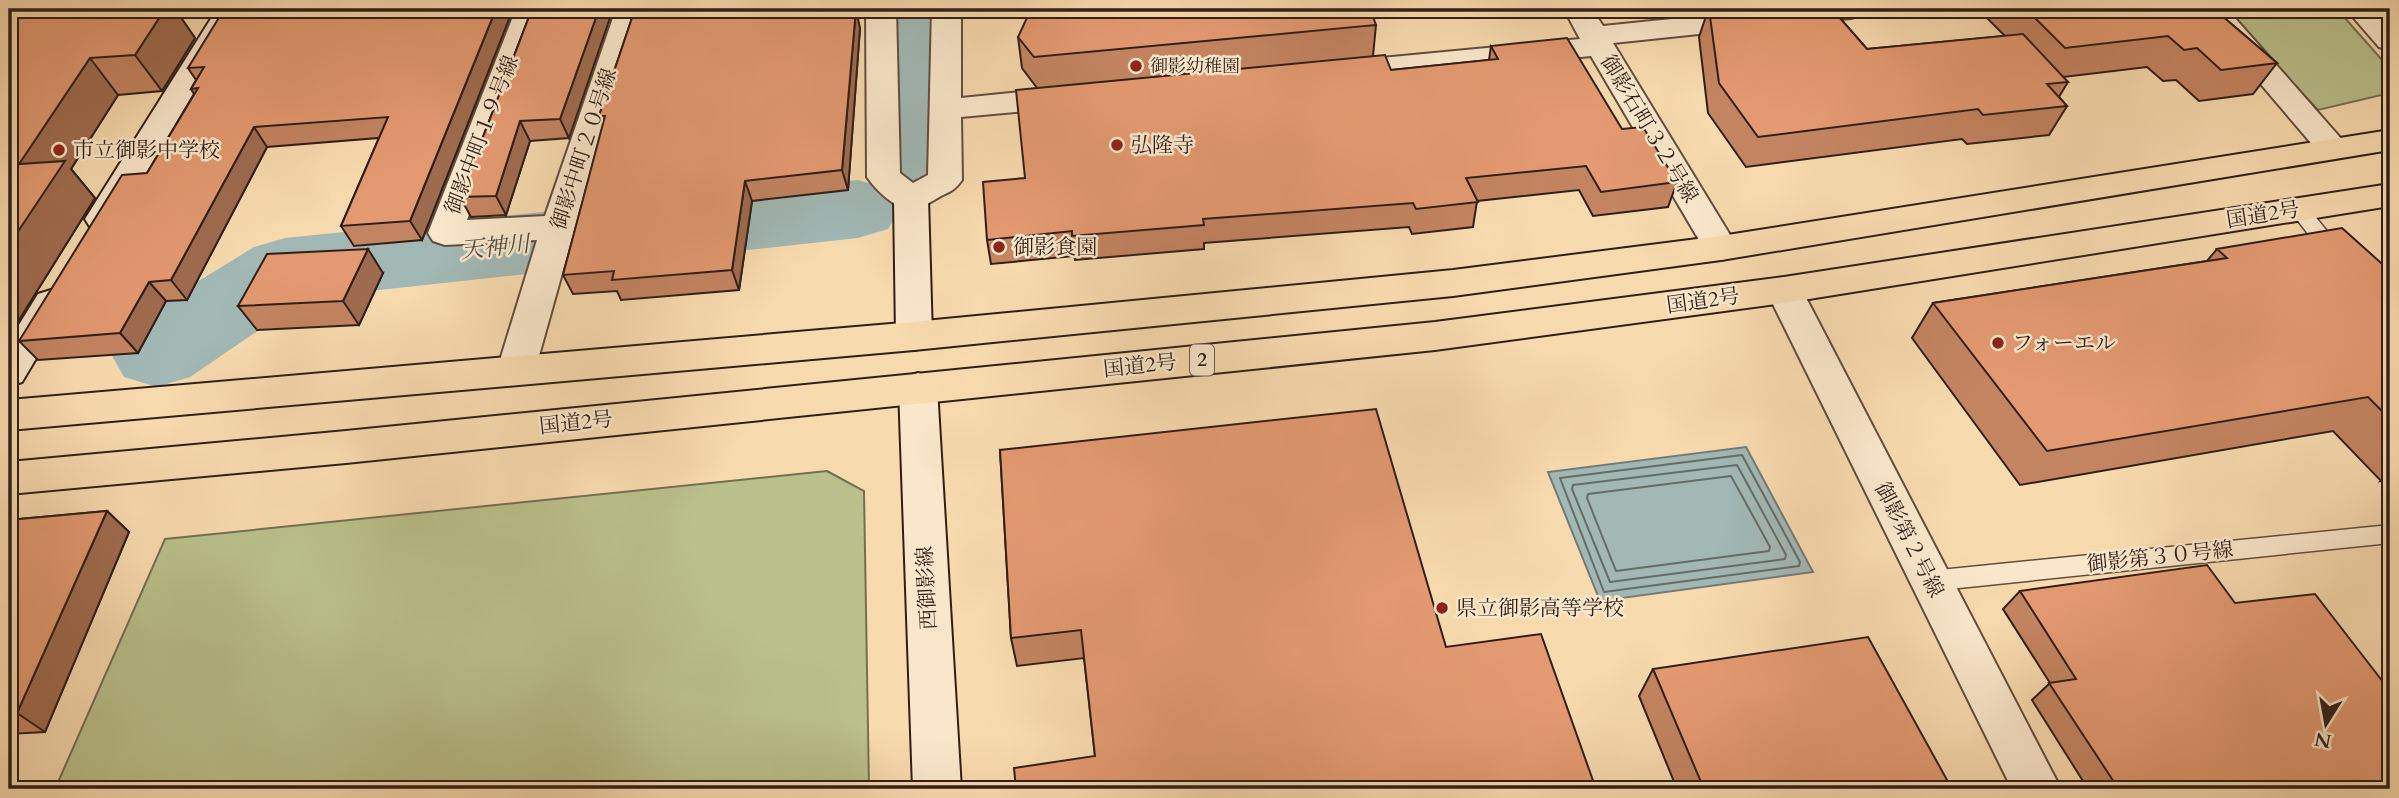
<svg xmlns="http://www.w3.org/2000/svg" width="2399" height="798" font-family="Cardo,'Noto Serif JP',serif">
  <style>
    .green { fill: #bac08c; stroke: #756f52; stroke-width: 2 }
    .water { fill: #a1b8b5; stroke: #747a76; stroke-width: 2 }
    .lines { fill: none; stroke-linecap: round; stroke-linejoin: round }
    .shore { stroke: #686b66; stroke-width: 2 }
    .river { fill: #a1b8b5; fill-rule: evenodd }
    .lane-casing { stroke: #624d3d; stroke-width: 3 }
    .street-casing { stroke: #624d3d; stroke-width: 4 }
    .secondary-casing { stroke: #301e17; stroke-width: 4 }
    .highway-casing { stroke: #301e17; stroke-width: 4 }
    .lane { fill: #fae7cb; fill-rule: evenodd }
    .street { fill: #fae7cb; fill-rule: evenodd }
    .secondary { fill: #fae7cb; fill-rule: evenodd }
    .highway { fill: #f8daaf; fill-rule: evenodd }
    .wall { fill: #c38461; stroke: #301e17; stroke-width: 2 }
    .shaded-wall { fill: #9f6b4f; stroke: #301e17; stroke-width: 2 }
    .building { fill: #e39971; stroke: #301e17; stroke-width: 2 }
    .poi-dot { fill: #8f2418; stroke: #fae7cb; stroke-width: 2.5 }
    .labels { text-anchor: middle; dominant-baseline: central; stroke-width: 5; stroke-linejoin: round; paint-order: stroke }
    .far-poi-label { font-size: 18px; fill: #301e17; stroke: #fae7cb; text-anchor: start }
    .shield { fill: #fae7cb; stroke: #6d5a4d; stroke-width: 2 }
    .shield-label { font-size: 19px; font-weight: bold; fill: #301e17 }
    .street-label { font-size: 21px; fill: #301e17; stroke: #fae7cb }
    .poi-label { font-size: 21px; fill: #301e17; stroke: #fae7cb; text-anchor: start }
    .water-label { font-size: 23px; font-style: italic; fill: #524c46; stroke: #fae7cb }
  </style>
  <rect width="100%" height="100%" fill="#f8daaf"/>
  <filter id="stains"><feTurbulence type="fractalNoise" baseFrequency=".00286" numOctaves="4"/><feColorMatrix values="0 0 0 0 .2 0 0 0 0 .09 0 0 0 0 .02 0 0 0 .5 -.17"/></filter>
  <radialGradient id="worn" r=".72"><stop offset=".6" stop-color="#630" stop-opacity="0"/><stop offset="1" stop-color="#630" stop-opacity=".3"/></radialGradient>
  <path class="green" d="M2224,9H2337L2390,69V93L2318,110Z
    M827,471L864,491L869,789H55L165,539Z"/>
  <path class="water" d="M1746,447L1813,572L1600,601L1548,472Z"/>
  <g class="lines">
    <path class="shore" d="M1742,455L1800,562L1799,566L1604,592L1560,478Z
      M1737,465L1786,555L1785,559L1610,582L1572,489L1573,485Z
      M1731,476L1770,547L1769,551L1616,571L1587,498L1588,494Z"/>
    <path class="river" d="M885,9H957L959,169L947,188L918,196L889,188L877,169Z
      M858,180L888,189L900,209L888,229L858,238L306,298L190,377L157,387L124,377L110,352L124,327L254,247L285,238Z"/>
    <g class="lane-casing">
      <path id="lane" d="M2299,203L2306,205L2342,250L2345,255L2342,260H2328L2292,213L2290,209L2292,205Z
        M2390,525V543L1930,591L1922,588L1918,581L1922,574L1930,571Z"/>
    </g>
    <g class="street-casing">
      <path id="street" d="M516,9H545L467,220L545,216L616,9H646L575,227L535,370L529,380L516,384L503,380L497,370L537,240L445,245L433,241L428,233Z
        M866,9H896L900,173L913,183L928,175L932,9H961V98L1070,87L1081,90L1086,97L1081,104L1070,107L961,117L962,180C956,189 950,192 941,196C932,201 921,209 910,209C895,209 875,189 867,177Z
        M1564,9H1592L1603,26L1769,9H1866L1861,15L1851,18L1613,43L1738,248L1733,257L1721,260L1709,257L1591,56L1339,80L1328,78L1324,71L1328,64L1339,62L1580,39Z
        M2197,9H2227L2344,142L2349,149L2344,156L2333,159L2322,156Z
        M2346,9H2376L2390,24V50L2379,47Z
        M1784,277L1797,281L1802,290L2061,789H2012L1766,290L1771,281Z"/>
    </g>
    <g class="secondary-casing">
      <path id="secondary" d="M217,9H246L114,227L102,231L90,227L85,219Z
        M911,187L923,190L928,198L932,336L927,346L914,350L901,346L896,336L894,198L899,190Z
        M51,290L64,294L69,303L22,382L9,386V341L38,294Z
        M918,373L932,378L937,388L961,789H913L899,388L904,378Z"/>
    </g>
    <g class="highway-casing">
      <path id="highway" d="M2390,130V150L1721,260L1453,296L914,350L9,430V400L914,322L1453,270L1721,236Z
        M2390,184V206L1784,303L1435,350L346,463L9,494V462L346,431L1435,322L1784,277Z"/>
    </g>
    <use href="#lane" class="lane"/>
    <use href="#street" class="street"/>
    <use href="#secondary" class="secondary"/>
    <use href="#highway" class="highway"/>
  </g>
  <path class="wall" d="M9,9H175L195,38L162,91L118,95L71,169L95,198L9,336Z
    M240,9H513L422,240L354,246L341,226L379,138L267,147L187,300L166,301L138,353L38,360L19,341L147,173L194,94L191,89L196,80L188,68L236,15Z
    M532,9L569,138L530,141L506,215L471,217L460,197Z
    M635,9H755L754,15L860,28L848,190L752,201L739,290L621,300L617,291L573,294L563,275L603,125L599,116Z
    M1617,9H1832L1867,49L2005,36L1978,9H2214L2277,63L2253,94L2199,101L2176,80L2163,81L2147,67L2063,77L2068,82L2059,97L2067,106L2049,135L1967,144L1962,139L1746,167L1708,113L1699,37L1707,13L1697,14L1696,11L1637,17Z
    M1376,25L1373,56L1391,70L1489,60L1491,46L1622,129L1677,182L1668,207L1593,216L1579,190L1477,201L1473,227L1412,234L1409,227L1204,243V249L1075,260L1074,256L991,264L987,240L1025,178L1037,88L1022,68L1018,37Z
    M2217,249L2390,271V479L2381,481L2333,431L2020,485L1912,338L1933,303L2207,261Z
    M383,273L359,325L257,330L238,306Z
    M1000,450L1446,647L1095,756L1084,658L1017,666L1011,638Z
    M107,511L129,532L45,732L9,734V520Z
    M2020,591L2235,603L2390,789H2088L2032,700L2050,683L2003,609Z
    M1653,669L1952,789H1677L1639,696Z"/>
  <path class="shaded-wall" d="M165,9H175L195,38L162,91L135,55Z
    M496,9H513L422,240L410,221Z
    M599,9H613L569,138L560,119Z
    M746,9H755L751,35L745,16Z
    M856,9L860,28L848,190L842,170Z
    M90,58L118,95L71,169L95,198L9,336V245L19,164Z
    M520,121L530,141L506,215L496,196Z
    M254,127L267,147L187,300L171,280Z
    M745,181L752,201L739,290L732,270Z
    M368,249L383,273L359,325L343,301Z
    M149,282L166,301L138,353L120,333Z
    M2390,473V479L2381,481Z
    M107,511L129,532L45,732L17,713Z"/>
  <path class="building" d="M9,9H165L135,55L90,58L19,164L65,161L9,245Z
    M240,9H496L410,221L341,226L388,117L254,127L171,280L149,282L120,333L19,341L122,175L147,173L198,88L191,89L204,67L188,68L220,16L236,15Z
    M532,9H599L560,119L520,121L496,196L460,197Z
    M635,9H746L745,16L856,9L842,170L745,181L732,270L612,280L614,271L563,275L605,116H599Z
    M1031,9H1370L1376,25L1034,57L1018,37Z
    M1709,9H1832L1867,49L2023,34L2068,82L2047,84L2067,106L1983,115L1978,109L1758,137L1719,83Z
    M2026,9H2214L2277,63L2221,70L2197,48L2184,50L2168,36L2065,48Z
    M1567,38L1622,129L1643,127L1677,182L1601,192L1586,166L1466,178L1478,202L1416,209L1413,203L1203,219L1204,225L1072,236V231L987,240L983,182L1025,178L1016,90L1385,55L1391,70L1498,59L1491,46Z
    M2342,228L2390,271V419L2368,397L2047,451L1933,303L2227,258L2217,249Z
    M368,249L343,301L238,306L267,254Z
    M1376,409L1446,647L1541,634L1596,789H1016L1014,768L1095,756L1081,630L1011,638L1000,450Z
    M107,511L17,713L9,714V520Z
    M2207,565L2235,603L2315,594L2390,691V789H2113L2111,786L2116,785L2049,683L2076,679L2020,591Z
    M1868,637L1952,789H1704L1653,669Z"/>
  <g class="poi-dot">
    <circle cx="1136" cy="66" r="7"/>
    <circle cx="1117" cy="145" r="7"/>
    <circle cx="59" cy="150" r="7"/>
    <circle cx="999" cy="247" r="7"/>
    <circle cx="1998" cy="343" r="7"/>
    <circle cx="1442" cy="608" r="7"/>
  </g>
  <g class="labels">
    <g class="far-poi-label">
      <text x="1150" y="66">御影幼稚園</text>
    </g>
    <rect class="shield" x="1190" y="344.5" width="24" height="31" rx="5"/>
    <g class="shield-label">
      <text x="1202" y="360">2</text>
    </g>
    <g class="street-label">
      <text transform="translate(1649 129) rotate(59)">御影石町３２号線</text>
      <text transform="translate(482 135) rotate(-69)">御影中町１９号線</text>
      <text transform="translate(584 149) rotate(-72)">御影中町２０号線</text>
      <text transform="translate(2263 215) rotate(-9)">国道2号</text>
      <text transform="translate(1703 301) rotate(-8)">国道2号</text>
      <text transform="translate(1140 366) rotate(-6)">国道2号</text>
      <text transform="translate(576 423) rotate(-6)">国道2号</text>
      <text transform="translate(1909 540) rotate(63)">御影第２号線</text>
      <text transform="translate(2160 557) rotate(-6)">御影第３０号線</text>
      <text transform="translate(927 588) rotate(-93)">西御影線</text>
    </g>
    <g class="poi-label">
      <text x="1131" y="145">弘隆寺</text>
      <text x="73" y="150">市立御影中学校</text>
      <text x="1013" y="247">御影食園</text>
      <text x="2012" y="343">フォーエル</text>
      <text x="1456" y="608">県立御影高等学校</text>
    </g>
    <g class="water-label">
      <text transform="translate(495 247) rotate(-6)">天神川</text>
    </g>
  </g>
  <rect width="2399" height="798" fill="none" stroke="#f8daaf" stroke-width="35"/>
  <rect x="10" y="10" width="2378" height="777" fill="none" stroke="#301e17" stroke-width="3.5"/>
  <rect x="18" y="18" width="2364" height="763" fill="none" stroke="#301e17" stroke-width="2"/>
  <g transform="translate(2326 724) rotate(191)" stroke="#fae7cb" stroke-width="5" paint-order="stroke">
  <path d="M0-5L12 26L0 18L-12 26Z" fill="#301e17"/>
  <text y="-10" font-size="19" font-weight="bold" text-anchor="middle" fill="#301e17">N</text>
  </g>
  <rect width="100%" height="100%" filter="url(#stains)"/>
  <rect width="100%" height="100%" fill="url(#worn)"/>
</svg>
